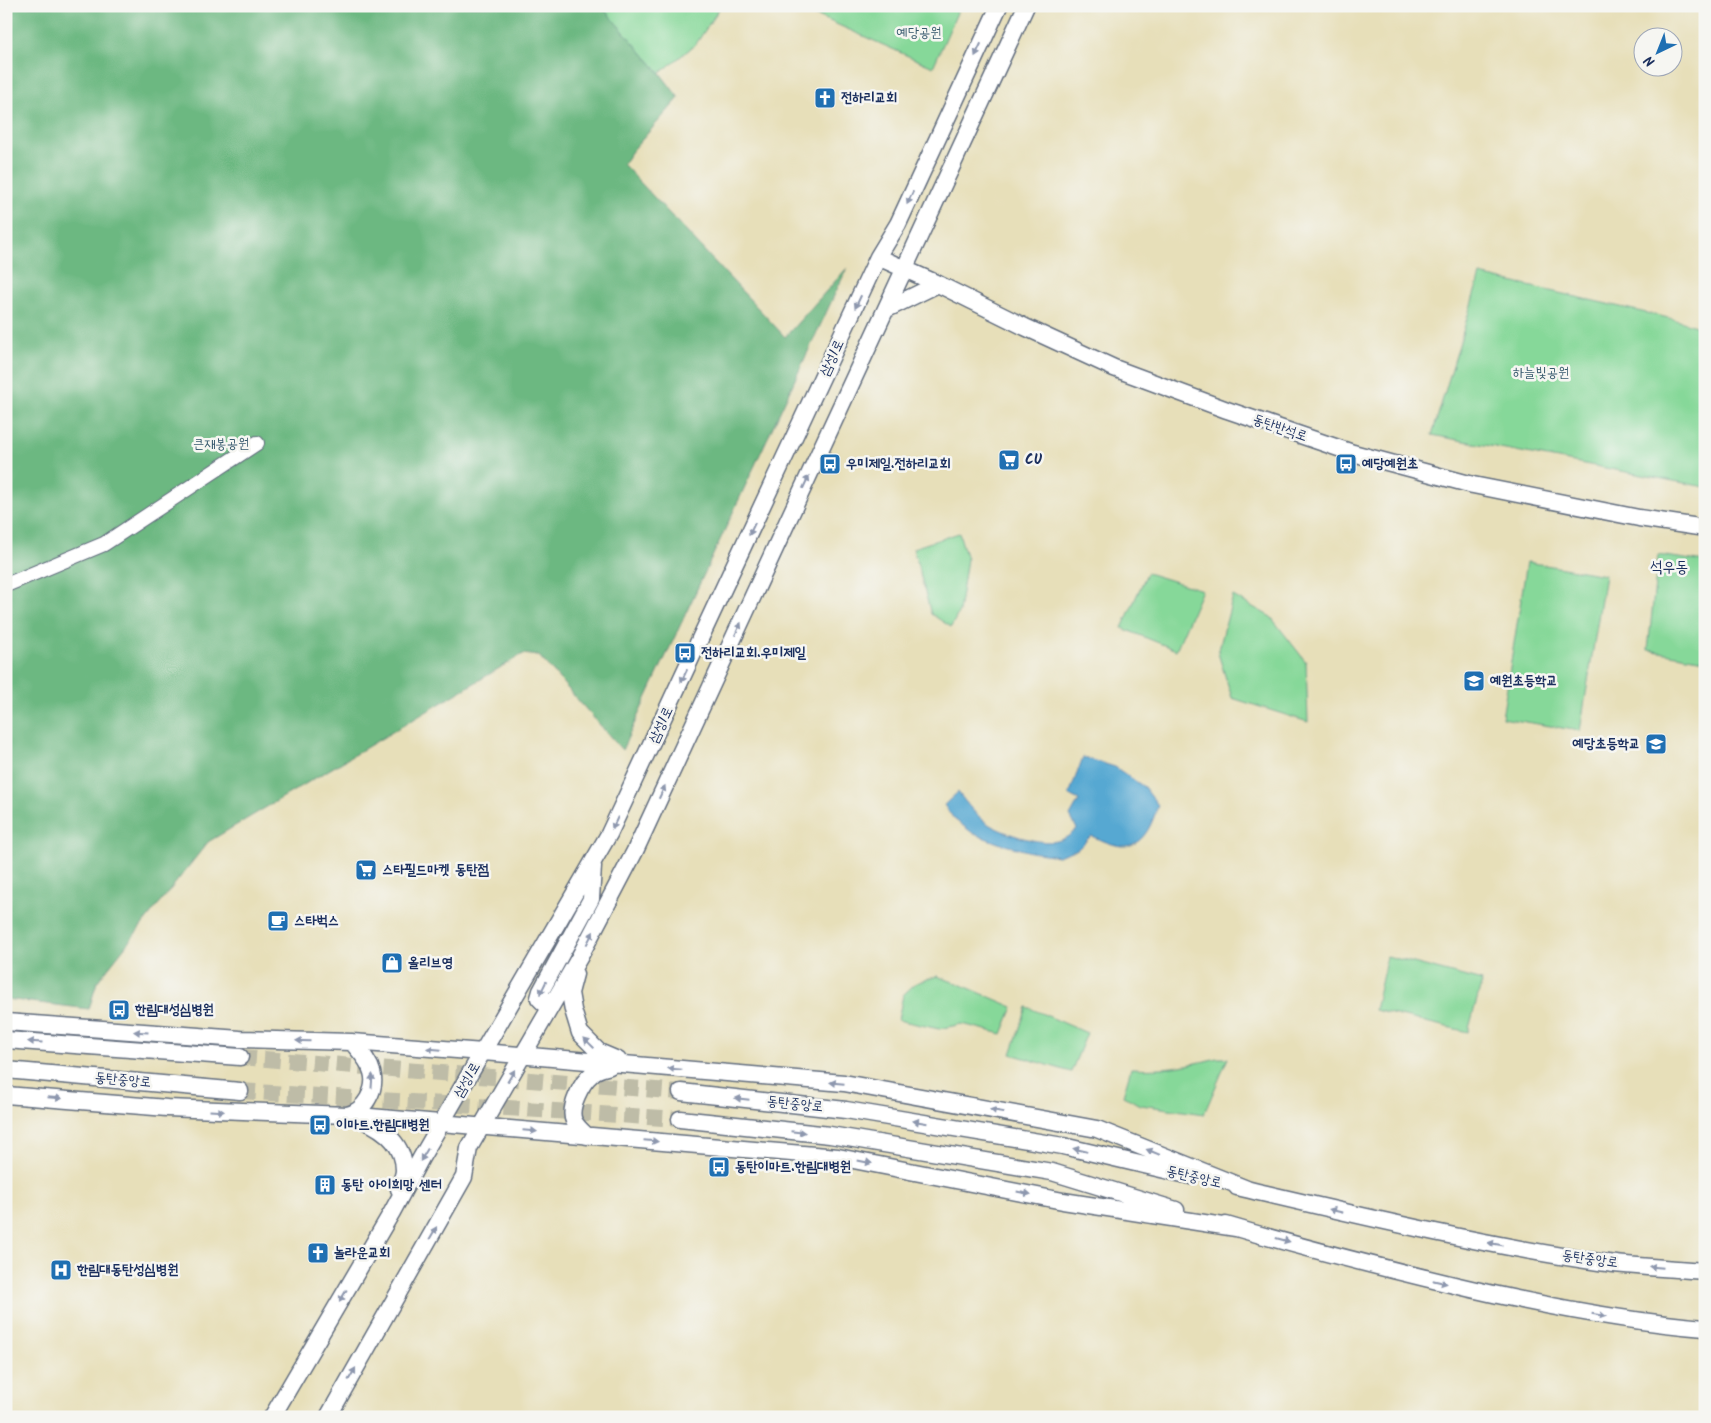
<svg xmlns="http://www.w3.org/2000/svg" width="1711" height="1423" font-family="Kalam,'Poor Story',sans-serif">
  <style>
    .green { fill: #86d899; stroke: #50847c }
    .forest { fill: #6cb881; stroke: #447470 }
    .water { fill: #57a8d2; stroke: #396c98 }
    .lines { fill: none; stroke-linecap: round; stroke-linejoin: round }
    .tertiary-tunnel { stroke: #bebca7; stroke-width: 16; stroke-dasharray: 16 8; stroke-linecap: butt }
    .minor-casing { stroke: #626d7e; stroke-width: 16 }
    .tertiary-casing { stroke: #626d7e; stroke-width: 19 }
    .minor { stroke: #fff; stroke-width: 14 }
    .tertiary { stroke: #fff; stroke-width: 16 }
    .oneway { fill: #8d97ae }
    .labels { text-anchor: middle; dominant-baseline: central; stroke-width: 5; stroke-linejoin: round; paint-order: stroke }
    .park-label { font-size: 14px; fill: #36596d; stroke: #f6f6f2 }
    .poi-label { font-size: 14px; font-weight: bold; fill: #1b2f5e; stroke: #f6f6f2; text-anchor: start }
    .street-label { font-size: 14px; fill: #1b2f5e; stroke: #f6f6f2 }
    .quarter-label { font-size: 16px; fill: #1b2f5e; stroke: #f6f6f2 }
  </style>
  <rect width="100%" height="100%" fill="#f6f6f2"/>
  <filter id="ink" filterUnits="userSpaceOnUse"><feTurbulence type="fractalNoise" baseFrequency=".02" numOctaves="2"/><feDisplacementMap in="SourceGraphic" scale="10" xChannelSelector="R" yChannelSelector="G"/><feConvolveMatrix kernelMatrix="1 2 1 2 8 2 1 2 1" color-interpolation-filters="sRGB"/></filter>
  <filter id="wash" filterUnits="userSpaceOnUse"><feTurbulence type="fractalNoise" baseFrequency=".0096" numOctaves="4" result="noise"/><feDisplacementMap in="SourceGraphic" scale="20" xChannelSelector="R" yChannelSelector="G"/><feGaussianBlur stdDeviation="1.12" result="paint"/><feColorMatrix in="noise" values="0 0 0 0 0 0 0 0 0 0 0 0 0 0 0 0 0 1.4 0 .05"/><feComposite in="paint" operator="in"/></filter>
  <g filter="url(#wash)">
    <rect width="100%" height="100%" fill="#e7dfb9"/>
    <path class="green" d="M601,6H721L696,44L660,73Z
      M755,6H960L933,67L818,16Z
      M1480,275L1673,319L1705,329V487L1432,435Z
      M959,533L967,559L959,612L951,627L931,614L913,548Z
      M1658,555L1705,562V660L1648,650Z
      M1527,562L1605,575L1580,731L1502,718Z
      M1147,573L1202,590L1176,650L1122,628Z
      M1233,596L1271,617L1306,662L1308,722L1232,698L1218,653Z
      M1387,956L1482,981L1468,1032L1375,1010Z
      M937,976L964,986L1013,1007L1002,1034L962,1024L939,1029L898,1020L903,995L916,983Z
      M1027,1007L1087,1033L1071,1072L1011,1054Z
      M1217,1058H1228L1204,1114L1141,1105L1123,1096L1131,1068C1163,1070 1187,1066 1217,1058Z"/>
    <path class="forest" d="M6,6H601L660,73L679,98L632,151L623,164L785,337L847,268L622,750L539,656L523,654L208,842L97,982L89,1009L6,999Z"/>
    <path class="water" d="M1083,757L1115,767L1144,787L1158,805C1153,821 1145,845 1125,846C1116,847 1099,839 1091,836L1078,849L1058,856L1031,852L1001,844L974,834L954,819L944,805L958,792C967,804 977,817 990,825C1006,834 1040,845 1057,841C1066,839 1071,834 1077,829L1070,816L1079,800L1069,795Z"/>
  </g>
  <g filter="url(#ink)">
    <g class="lines">
      <path class="tertiary-tunnel" d="M240,1057L681,1092
        M240,1091L680,1119"/>
      <g class="minor-casing">
        <path id="minor" d="M6,585L104,544L257,443"/>
      </g>
      <g class="tertiary-casing">
        <path id="tertiary" d="M878,257L938,284L1025,327L1114,368L1227,410L1353,453L1473,485L1639,518L1705,528
          M887,309L938,284
          M575,974L570,993L573,1010L580,1033L599,1052L618,1060
          M554,1000L544,1003L539,998L541,991L591,899L593,866
          M6,1022L240,1039L352,1042L483,1052L844,1083L1097,1129L1247,1189
          M6,1040L240,1057
          M6,1070L240,1091
          M681,1092L846,1110L1063,1146L1191,1176
          M6,1095L167,1108L347,1115L838,1157L1063,1201L1236,1228
          M347,1115C365,1111 377,1089 372,1072C369,1060 359,1051 352,1042
          M680,1119L830,1135L1052,1172L1176,1210
          M363,1120C384,1129 404,1145 404,1170C404,1176 400,1183 399,1189
          M587,1136C582,1131 577,1127 574,1121C568,1108 582,1082 592,1074C596,1069 604,1068 610,1066
          M1237,1187C1357,1215 1477,1244 1599,1262C1634,1267 1670,1268 1705,1271
          M1226,1225C1300,1247 1375,1266 1450,1284C1534,1304 1619,1321 1705,1328
          M272,1417L392,1212L421,1158L609,834L878,257L898,224L999,6
          M328,1417L464,1177L469,1148L579,958L635,851L1026,6"/>
      </g>
      <use href="#minor" class="minor"/>
      <use href="#tertiary" class="tertiary"/>
    </g>
    <defs><path id="oneway-solid" d="M-6-.8H1V-3.2L6.5 0L1 3.2V.8H-6Z" transform="scale(1.25)"/></defs>
    <g class="oneway">
      <use href="#oneway-solid" transform="translate(978 50) rotate(115)"/>
      <use href="#oneway-solid" transform="translate(910 198) rotate(115)"/>
      <use href="#oneway-solid" transform="translate(858 302) rotate(115)"/>
      <use href="#oneway-solid" transform="translate(806 482) rotate(-65)"/>
      <use href="#oneway-solid" transform="translate(752 529) rotate(115)"/>
      <use href="#oneway-solid" transform="translate(738 629) rotate(-65)"/>
      <use href="#oneway-solid" transform="translate(684 676) rotate(115)"/>
      <use href="#oneway-solid" transform="translate(662 792) rotate(-65)"/>
      <use href="#oneway-solid" transform="translate(615 823) rotate(115)"/>
      <use href="#oneway-solid" transform="translate(590 938) rotate(-62)"/>
      <use href="#oneway-solid" transform="translate(543 988) rotate(116)"/>
      <use href="#oneway-solid" transform="translate(141 1032) rotate(-176)"/>
      <use href="#oneway-solid" transform="translate(303 1041) rotate(-178)"/>
      <use href="#oneway-solid" transform="translate(35 1042) rotate(-176)"/>
      <use href="#oneway-solid" transform="translate(589 1043) rotate(-135)"/>
      <use href="#oneway-solid" transform="translate(434 1049) rotate(-175)"/>
      <use href="#oneway-solid" transform="translate(675 1069) rotate(-175)"/>
      <use href="#oneway-solid" transform="translate(511 1076) rotate(-60)"/>
      <use href="#oneway-solid" transform="translate(372 1081) rotate(-86)"/>
      <use href="#oneway-solid" transform="translate(837 1083) rotate(-175)"/>
      <use href="#oneway-solid" transform="translate(55 1098) rotate(5)"/>
      <use href="#oneway-solid" transform="translate(742 1099) rotate(-174)"/>
      <use href="#oneway-solid" transform="translate(217 1111) rotate(3)"/>
      <use href="#oneway-solid" transform="translate(997 1111) rotate(-170)"/>
      <use href="#oneway-solid" transform="translate(920 1122) rotate(-171)"/>
      <use href="#oneway-solid" transform="translate(530 1131) rotate(5)"/>
      <use href="#oneway-solid" transform="translate(798 1132) rotate(6)"/>
      <use href="#oneway-solid" transform="translate(651 1141) rotate(5)"/>
      <use href="#oneway-solid" transform="translate(1080 1150) rotate(-167)"/>
      <use href="#oneway-solid" transform="translate(1153 1152) rotate(-158)"/>
      <use href="#oneway-solid" transform="translate(424 1155) rotate(121)"/>
      <use href="#oneway-solid" transform="translate(865 1162) rotate(11)"/>
      <use href="#oneway-solid" transform="translate(1024 1193) rotate(11)"/>
      <use href="#oneway-solid" transform="translate(1336 1211) rotate(-166)"/>
      <use href="#oneway-solid" transform="translate(433 1233) rotate(-60)"/>
      <use href="#oneway-solid" transform="translate(1283 1240) rotate(15)"/>
      <use href="#oneway-solid" transform="translate(1495 1244) rotate(-170)"/>
      <use href="#oneway-solid" transform="translate(1656 1267) rotate(-175)"/>
      <use href="#oneway-solid" transform="translate(1440 1282) rotate(13)"/>
      <use href="#oneway-solid" transform="translate(343 1296) rotate(120)"/>
      <use href="#oneway-solid" transform="translate(1599 1315) rotate(10)"/>
      <use href="#oneway-solid" transform="translate(352 1374) rotate(-60)"/>
    </g>
  </g>
  <defs>
    <g id="church-square" transform="scale(1.125)"><rect x="-9" y="-9" width="18" height="18" rx="4" fill="#1f6fb2" stroke="#f6f6f2"/><path d="M-1.2-6h2.4v3.5h3.3v2.4h-3.3V6h-2.4V-.1h-3.3v-2.4h3.3Z" fill="#fff"/></g>
    <g id="supermarket-square" transform="scale(1.125)"><rect x="-9" y="-9" width="18" height="18" rx="4" fill="#1f6fb2" stroke="#f6f6f2"/><path d="M-6-5.5h2.5l.6 2H6L4.5 2H-2.5L-4.4-4H-6ZM-1.5 3.2a1.3 1.3 0 1 0 .1 0ZM3 3.2a1.3 1.3 0 1 0 .1 0Z" fill="#fff"/></g>
    <g id="bus-square" transform="scale(1.125)"><rect x="-9" y="-9" width="18" height="18" rx="4" fill="#1f6fb2" stroke="#f6f6f2"/><path d="M-5-6H5V4H4V6H2V4H-2V6H-4V4H-5ZM-3.5-4V0h7V-4ZM-3.5 1.2v1.5H-2V1.2ZM2 1.2v1.5H3.5V1.2Z" fill="#fff"/></g>
    <g id="school-square" transform="scale(1.125)"><rect x="-9" y="-9" width="18" height="18" rx="4" fill="#1f6fb2" stroke="#f6f6f2"/><path d="M0-5L7-2L0 1L-7-2ZM-4 1L0 2.5L4 1V4Q0 6-4 4Z" fill="#fff"/></g>
    <g id="cafe-square" transform="scale(1.125)"><rect x="-9" y="-9" width="18" height="18" rx="4" fill="#1f6fb2" stroke="#f6f6f2"/><path d="M-5.5-4.5H6V0H3Q3 3.5 0 3.5H-2.5Q-5.5 3.5-5.5 0ZM3-3.2v2h1.7v-2ZM-6 4.5H4V6H-6Z" fill="#fff"/></g>
    <g id="shop-square" transform="scale(1.125)"><rect x="-9" y="-9" width="18" height="18" rx="4" fill="#1f6fb2" stroke="#f6f6f2"/><path d="M-5-2.5h2.3a2.7 3.5 0 0 1 5.4 0H5L5.5 6h-11ZM-1.5-2.5h3a1.5 2.3 0 0 0-3 0Z" fill="#fff"/></g>
    <g id="building-square" transform="scale(1.125)"><rect x="-9" y="-9" width="18" height="18" rx="4" fill="#1f6fb2" stroke="#f6f6f2"/><path d="M-4-6H4V6H1V3H-1V6H-4ZM-2.5-4.3h1.7v1.8h-1.7ZM.8-4.3h1.7v1.8H.8ZM-2.5-1h1.7V.8h-1.7ZM.8-1h1.7V.8H.8Z" fill="#fff"/></g>
    <g id="hospital-square" transform="scale(1.125)"><rect x="-9" y="-9" width="18" height="18" rx="4" fill="#1f6fb2" stroke="#f6f6f2"/><path d="M-5-5h3v3.5h4V-5h3V5h-3V1.5h-4V5h-3Z" fill="#fff"/></g>
  </defs>
  <g fill-rule="evenodd">
    <use href="#church-square" x="825" y="98"/>
    <use href="#supermarket-square" x="1009" y="460"/>
    <use href="#bus-square" x="830" y="464"/>
    <use href="#bus-square" x="1346" y="464"/>
    <use href="#bus-square" x="685" y="653"/>
    <use href="#school-square" x="1474" y="681"/>
    <use href="#school-square" x="1656" y="744"/>
    <use href="#supermarket-square" x="366" y="870"/>
    <use href="#cafe-square" x="278" y="921"/>
    <use href="#shop-square" x="392" y="963"/>
    <use href="#bus-square" x="119" y="1010"/>
    <use href="#bus-square" x="320" y="1125"/>
    <use href="#bus-square" x="719" y="1167"/>
    <use href="#building-square" x="325" y="1185"/>
    <use href="#church-square" x="318" y="1253"/>
    <use href="#hospital-square" x="61" y="1270"/>
  </g>
  <g class="labels">
    <g class="park-label">
      <text x="919" y="33">예당공원</text>
      <text x="1541" y="373">하늘빛공원</text>
      <text x="221" y="444">큰재봉공원</text>
    </g>
    <g class="poi-label">
      <text x="841" y="98">전하리교회</text>
      <text x="1025" y="460">CU</text>
      <text x="846" y="464">우미제일.전하리교회</text>
      <text x="1362" y="464">예당예원초</text>
      <text x="701" y="653">전하리교회.우미제일</text>
      <text x="1490" y="681">예원초등학교</text>
      <text x="1640" y="744" text-anchor="end">예당초등학교</text>
      <text x="382" y="870">스타필드마켓 동탄점</text>
      <text x="294" y="921">스타벅스</text>
      <text x="408" y="963">올리브영</text>
      <text x="135" y="1010">한림대성심병원</text>
      <text x="336" y="1125">이마트.한림대병원</text>
      <text x="735" y="1167">동탄이마트.한림대병원</text>
      <text x="341" y="1185">동탄 아이희망 센터</text>
      <text x="334" y="1253">놀라운교회</text>
      <text x="77" y="1270">한림대동탄성심병원</text>
    </g>
    <g class="street-label">
      <text transform="translate(832 358) rotate(-65)">삼성1로</text>
      <text transform="translate(1280 428) rotate(19)">동탄반석로</text>
      <text transform="translate(661 725) rotate(-65)">삼성1로</text>
      <text transform="translate(123 1080) rotate(5)">동탄중앙로</text>
      <text transform="translate(467 1080) rotate(-60)">삼성1로</text>
      <text transform="translate(795 1104) rotate(6)">동탄중앙로</text>
      <text transform="translate(1194 1177) rotate(13)">동탄중앙로</text>
      <text transform="translate(1590 1259) rotate(8)">동탄중앙로</text>
    </g>
    <g class="quarter-label">
      <text x="1669" y="567">석우동</text>
    </g>
  </g>
  <rect width="1711" height="1423" fill="none" stroke="#f6f6f2" stroke-width="25"/>
  <g transform="translate(1658 52) rotate(223)"><circle r="24" fill="#f6f6f2" stroke="#9ea6b7"/>
  <path d="M0-4L9 19L0 12L-9 19Z" fill="#1f6fb2"/>
  <text y="-8" font-size="14" font-weight="bold" text-anchor="middle" fill="#1b2f5e">N</text>
  </g>
</svg>
